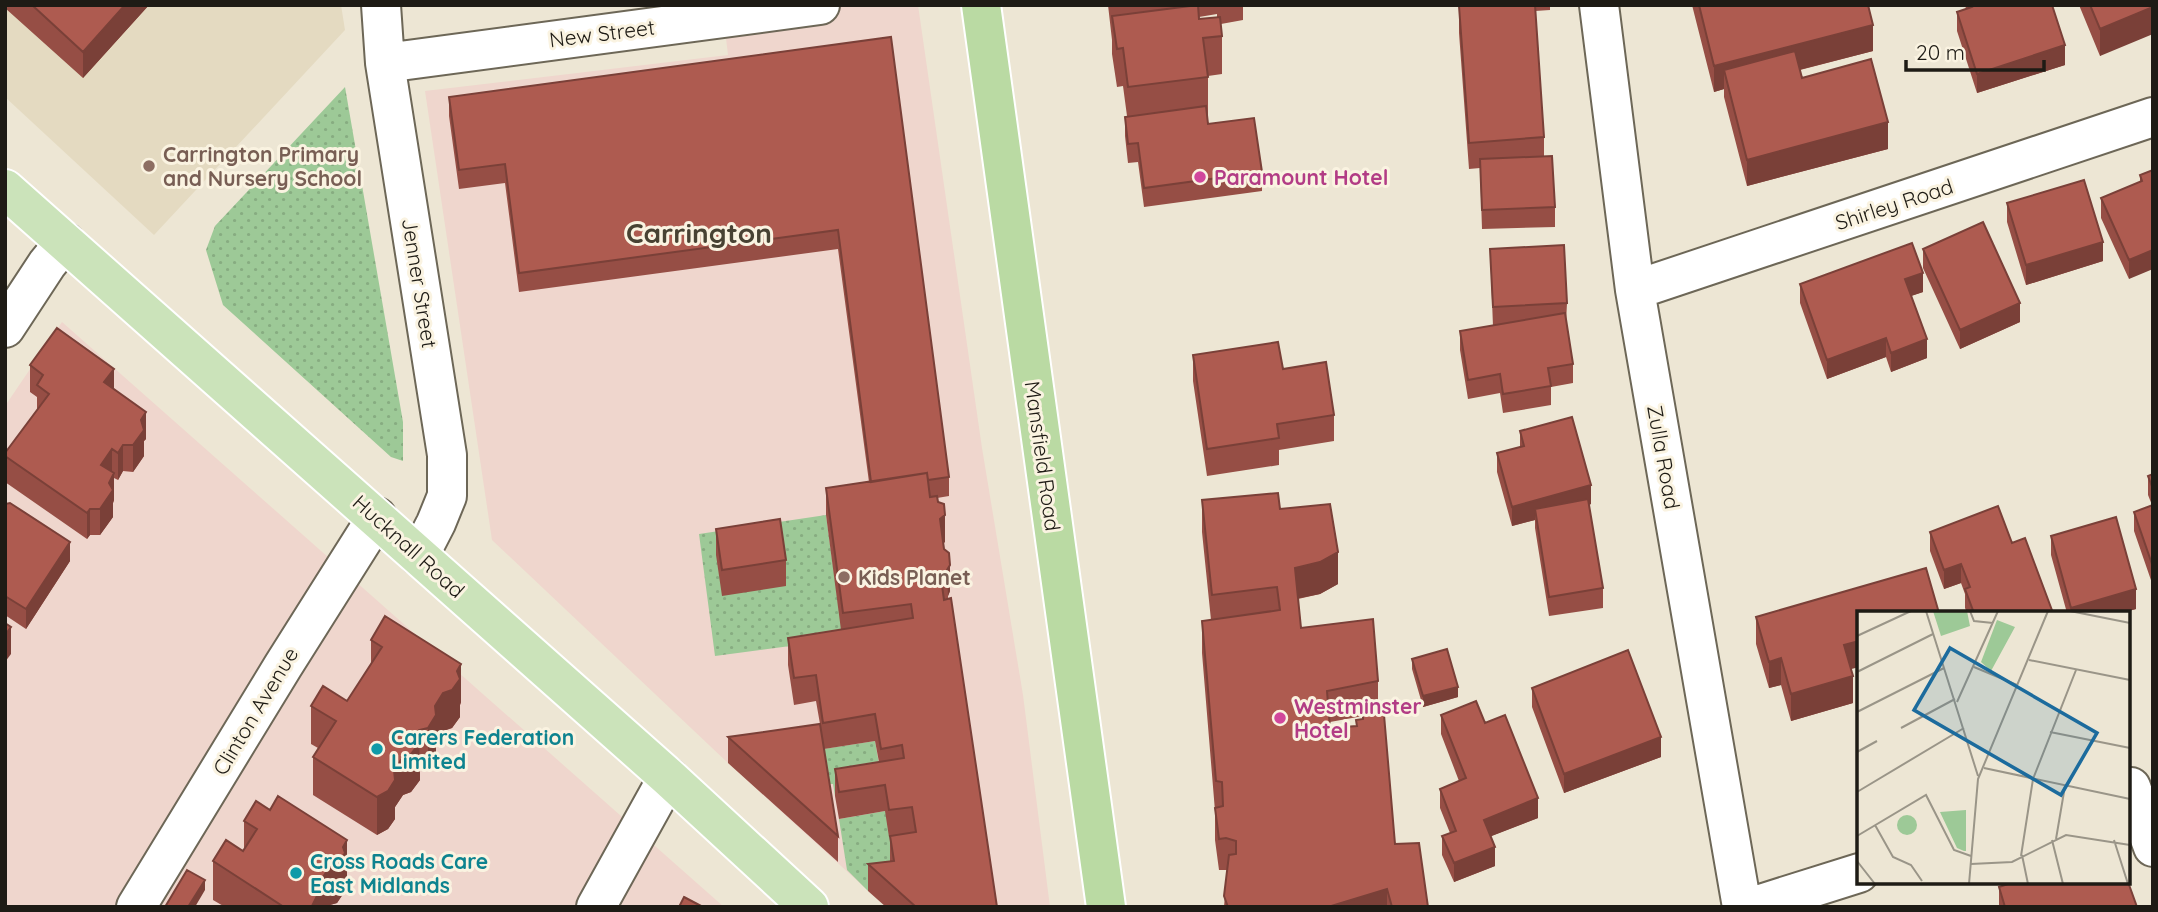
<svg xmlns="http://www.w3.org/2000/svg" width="2158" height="912" font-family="Quicksand,sans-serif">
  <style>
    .commercial { fill: #efd6cd }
    .built { fill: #e4dac1 }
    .green { fill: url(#green-dots) }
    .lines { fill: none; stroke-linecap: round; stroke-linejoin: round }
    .minor-casing { stroke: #6d6757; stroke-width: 42 }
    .primary-casing { stroke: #fff; stroke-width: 42 }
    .trunk-casing { stroke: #fff; stroke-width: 42 }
    .minor { stroke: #fff; stroke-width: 38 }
    .primary { stroke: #cbe3ba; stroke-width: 38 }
    .trunk { stroke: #badaa3; stroke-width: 38 }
    .wall { fill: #964e45; fill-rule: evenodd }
    .shaded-wall { fill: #7a4038 }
    .building { fill: #ae5b50; stroke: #7a4038; stroke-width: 2 }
    .education-dot { fill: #8d6e63; stroke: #faf3e1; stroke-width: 2.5 }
    .hotel-dot { fill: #d1479c; stroke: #faf3e1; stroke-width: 2.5 }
    .culture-dot { fill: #0f9aa8; stroke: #faf3e1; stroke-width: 2.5 }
    .labels { text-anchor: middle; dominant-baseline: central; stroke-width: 6; stroke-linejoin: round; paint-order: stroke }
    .street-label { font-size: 21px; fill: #1e1b15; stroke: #faf3e1 }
    .education-label { font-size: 21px; font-weight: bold; fill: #785e54; stroke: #faf3e1; text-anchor: start }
    .hotel-label { font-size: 21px; font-weight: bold; fill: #b23c85; stroke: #faf3e1; text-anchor: start }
    .culture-label { font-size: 21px; font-weight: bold; fill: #0d838f; stroke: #faf3e1; text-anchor: start }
    .district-label { font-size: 28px; font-weight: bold; fill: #484233; stroke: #faf3e1 }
    .inset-road { fill: none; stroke: #9a9588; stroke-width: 2 }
    .view { fill: #1c6b9d; fill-opacity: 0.15; stroke: #1c6b9d; stroke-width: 3.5 }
    .inset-edge { fill: none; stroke: #1e1b15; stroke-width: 3.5 }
  </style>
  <defs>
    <pattern id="green-dots" width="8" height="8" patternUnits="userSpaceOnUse" patternTransform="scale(1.75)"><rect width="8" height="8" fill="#9dc997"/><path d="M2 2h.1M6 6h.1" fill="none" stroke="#87ac81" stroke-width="1.8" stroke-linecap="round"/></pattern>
  </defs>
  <rect width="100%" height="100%" fill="#ede6d4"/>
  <path class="commercial" d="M722,5H918L982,448L1023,695L1050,907H886L728,763L492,540L425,91L728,55Z
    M62,322L724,907H5V406Z"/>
  <path class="built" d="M5,5H341L345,30L154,235L5,97Z"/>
  <path class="green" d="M345,87L403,422V461L391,457L223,305L206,250L215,226Z
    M826,515L843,639L715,656L699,534Z
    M875,741L881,775L904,785L835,796L833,784H826L823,749Z
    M885,811L912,833L894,887L868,891L847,870L839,819Z"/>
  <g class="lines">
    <g class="minor-casing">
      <path id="minor" d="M381,5L385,63L447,455V496L436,523L419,556
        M1599,5L1635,290L1742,907
        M385,63L820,5
        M1635,290L2153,117
        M5,328L47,264L65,242
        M2131,787L2153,847
        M136,907L283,666L377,517
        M596,907L668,777
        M1751,907L1859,873"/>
    </g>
    <g class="primary-casing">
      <path id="primary" d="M5,189L668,777L809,907"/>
    </g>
    <g class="trunk-casing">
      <path id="trunk" d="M981,5L1106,907"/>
    </g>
    <use href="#minor" class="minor"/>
    <use href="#primary" class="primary"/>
    <use href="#trunk" class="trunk"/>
  </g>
  <path class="wall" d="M5,5H149L83,78L5,8Z
    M1108,5H1243V20L1221,24L1222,36V74L1208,76V124L1262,172V191L1144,207L1138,162L1128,163L1125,136V117L1127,116L1123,86L1117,87L1112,54V40ZM1217,14V17L1199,19V17Z
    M1470,5H1550V10L1535,11L1544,137V156L1555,207V227L1482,229L1480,168L1469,169L1459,33V6Z
    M1692,5H1868L1873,51L1800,70L1802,78L1888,149L1747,186L1724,97V89L1714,92Z
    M1965,5H2052L2065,65L1977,93L1957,31V12L1966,9Z
    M2079,5H2153L2100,56Z
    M891,37L949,477V496L937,498L945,542L943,543L950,591L948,596V599L997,907H886L868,891V864L890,861V837H889L885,811L839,819L835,796V769L879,762L875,741L824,749L838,836V862L728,763V737L820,724L816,701L794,705L788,665V638L841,630L826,515V488L869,482L838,249L519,292L505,183L459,189L449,116V97Z
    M2153,170L2129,279L2101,218V198L2140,182V175Z
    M2007,203L2103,261L2026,285L2007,222Z
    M1490,249L1567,303L1566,323L1573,364V383L1551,387V405L1503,413L1500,393L1468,399L1460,350V331L1493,326Z
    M1923,249L2020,322L1960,349L1923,268Z
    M1800,284L1923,292L1911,296L1927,358L1891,372L1886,357L1827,379L1800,303Z
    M1193,355L1283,369L1334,415V441L1279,450V465L1207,476L1193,381Z
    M30,365L114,389L146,439L144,441V456L133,472L123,471L118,480L114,478V500L113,503V517L100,535H90L87,539L5,482V453L37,410V397L30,392Z
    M1520,431L1591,504L1589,505L1603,588V608L1549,616L1535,528V520L1512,526L1497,472V453L1520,447Z
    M2153,474V586L2134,531V512L2152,505L2148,495V476Z
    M1202,500L1280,509L1338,584L1320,594L1298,599L1301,628L1378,681V703L1395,844L1428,907H1224L1227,870H1219L1215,840V811L1202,653V621L1211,620L1202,532ZM1363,716V719L1356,720V726L1330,728V722Z
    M5,504L70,561L26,629L5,615Z
    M716,529L786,560V586L722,596L716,555Z
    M1930,532L2012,543L2053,613H1967L1965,608V594L1961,583L1944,589L1930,551Z
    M2051,536L2136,609L2121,613H2067L2051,555Z
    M1859,613L1851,670L1853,703L1791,721L1781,685L1769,688L1756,644V617Z
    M371,640L461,702L460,705V717L452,728L443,731L436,742V753L428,767L420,768V780L411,792L403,795L395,807V819L388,829L377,835L313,795V757L318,748L311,744V706L347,701L371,664Z
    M1412,659L1458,697L1423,707L1412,669Z
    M1532,688L1661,757L1564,793L1532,707Z
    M1441,715L1485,723L1538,818L1491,836L1495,866L1454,882L1442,855V836L1450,833L1440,808V789L1459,781L1441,734Z
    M244,821L347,878L345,881V891L337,903L330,905L328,907H225L213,900V861L243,851L244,850Z
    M1999,887L2137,907H1999Z"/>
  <path class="shaded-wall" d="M125,5H149L83,78V52Z
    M2153,7V34L2100,56V29Z
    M1873,25V51L1728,88L1724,70V89L1714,92V66Z
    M2065,45V65L1977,93V74Z
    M1888,122V149L1747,186V160Z
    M2103,242V261L2026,285V265Z
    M2153,250V269L2129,279V260Z
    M1923,273V292L1905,298V279Z
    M2020,303V322L1960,349V330Z
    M1886,338V357L1827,379V360Z
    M1927,339V358L1891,372V353Z
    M114,369V396L104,382Z
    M146,412V439L144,441V456L133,472V445L141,420Z
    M123,445V471L118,480V453Z
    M112,449V476L101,465Z
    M114,473V500L113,503V517L100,535V509L109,483Z
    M1591,485V504L1537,519L1535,509V520L1512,526V507Z
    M90,509V535L87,539V513Z
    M945,515V542L940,546V519Z
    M70,542V561L26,629V609Z
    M1338,552V584L1320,594L1295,599V568Z
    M1961,564V583L1944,589V570Z
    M950,565V591L948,596L947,570Z
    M2136,589V609L2121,613H2071V608Z
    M11,627V654L5,662V635Z
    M1859,641V667L1844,671V645Z
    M1781,658V685L1769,688V662Z
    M461,664V702L460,705V717L452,728L443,731L436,742V753L428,767V728L435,706Z
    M1853,676V703L1791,721V694Z
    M1458,687V697L1423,707V696Z
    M419,730L420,780L411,792L403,795L395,807V819L388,829L377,835V797Z
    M1661,737V757L1564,793V774Z
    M1538,798V818L1484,839V820Z
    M347,840V878L345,881V891L337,903L330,905L328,907H310L317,887Z
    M1495,847V866L1454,882V863Z
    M205,880V890L195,907H188Z
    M1387,889V907H1328Z"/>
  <path class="building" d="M32,5H125L83,52Z
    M1198,5L1199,19L1220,17L1222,36L1203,38L1208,77L1128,87L1123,48L1117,49L1112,16Z
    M1470,5H1535L1544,137L1469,143L1459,6Z
    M1699,5H1868L1873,25L1714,66Z
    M1971,5H2052L2065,45L1977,74L1957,12L1972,7Z
    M2090,5H2153V7L2100,29Z
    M891,37L949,477L928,480L927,473L871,482L838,230L519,273L505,164L459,170L449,97Z
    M1795,51L1802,78L1871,59L1888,122L1747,160L1724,70Z
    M1206,106L1208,124L1254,118L1262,172L1144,188L1138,143L1128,144L1125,117Z
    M1552,156L1555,207L1482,210L1480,159Z
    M2153,170V250L2129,260L2101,198L2142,181L2140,175Z
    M2084,180L2103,242L2026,265L2007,203Z
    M1983,222L2020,303L1960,330L1923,249Z
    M1912,243L1923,273L1905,279L1927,339L1891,353L1886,338L1827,360L1800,284Z
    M1564,245L1567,303L1493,307L1490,249Z
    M1565,313L1573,364L1548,368L1551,386L1503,394L1500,374L1468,380L1460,331Z
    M57,328L114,369L104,382L146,412L141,420L144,430L133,445H123L118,453L112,449L101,465L114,473L109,483L113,490L100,509H90L87,513L5,456V453L49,394L37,385L43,375L30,365Z
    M1278,342L1283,369L1326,362L1334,415L1277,424L1279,438L1207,449L1193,355Z
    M1572,417L1591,485L1512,507L1497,453L1524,446L1520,431Z
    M927,473L930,497L937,496L938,502L944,504L945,515L940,519L944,549L949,553L950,565L947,570L948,577L941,578L944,600L951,598L997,907H916L868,864L894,861L890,836L916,832L912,807L889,810L885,785L839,792L835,769L904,758L902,745L881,749L875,714L823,723L816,675L794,678L788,638L913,618L911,604L843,613L826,488Z
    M2153,474V489L2148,476Z
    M1278,493L1280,509L1330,504L1338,552L1320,562L1295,568L1301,628L1373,619L1378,681L1327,691L1330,728L1357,726L1356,720L1363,719V705L1383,703L1395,844L1419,843L1428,907H1392L1387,889L1328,907H1228L1224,896L1229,855L1236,854V841L1226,838L1219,839L1215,808L1223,806L1222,782L1216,781L1202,621L1280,610L1277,587L1212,595L1202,500Z
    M1588,499L1603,588L1549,597L1535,509Z
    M10,503L70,542L26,609L5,596V504Z
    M2153,505V567L2134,512Z
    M1998,506L2012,543L2025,538L2053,613H1974L1965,589L1970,587L1961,564L1944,570L1930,532Z
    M2116,517L2136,589L2071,608L2051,536Z
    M780,519L786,560L722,570L716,529Z
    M1926,568L1939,613H1859V641L1844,645L1853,676L1791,694L1781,658L1769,662L1756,617Z
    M385,616L461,664L457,671L460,679L452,690L443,693L435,706L436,715L428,728L419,730L418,732L420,742L411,754L403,757L394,770L395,780L388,791L377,797L313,757L336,721L311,706L323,686L347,701L382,647L371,640Z
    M5,623L11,627L5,635Z
    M1447,649L1458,687L1423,696L1412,659Z
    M1628,650L1661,737L1564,774L1532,688Z
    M1476,701L1485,723L1505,715L1538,798L1484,820L1495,847L1454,863L1442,836L1456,831L1440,789L1466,778L1441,715Z
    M820,724L838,836L728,737Z
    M278,796L347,840L343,847L345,853L337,865L330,866L317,887L318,894L312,906L310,907H284L213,861L226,840L243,851L257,829L244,821L256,801L270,810Z
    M187,870L205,880L188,907H165Z
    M2014,882H2128L2137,907H2005L1999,887Z
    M684,897L703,907H679Z"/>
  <g class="education-dot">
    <circle cx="149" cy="166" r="7"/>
    <circle cx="844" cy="577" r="7"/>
  </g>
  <g class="hotel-dot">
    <circle cx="1200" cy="177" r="7"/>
    <circle cx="1280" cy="718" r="7"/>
  </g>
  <g class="culture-dot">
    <circle cx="377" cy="749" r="7"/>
    <circle cx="296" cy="873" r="7"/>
  </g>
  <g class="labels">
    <g class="street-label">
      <text transform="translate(602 33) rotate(-7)">New Street</text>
      <text transform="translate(1894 204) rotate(-18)">Shirley Road</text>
      <text transform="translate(420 283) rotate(81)">Jenner Street</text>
      <text transform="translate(1043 456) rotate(82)">Mansfield Road</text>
      <text transform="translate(1664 457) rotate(80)">Zulla Road</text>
      <text transform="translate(409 546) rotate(42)">Hucknall Road</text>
      <text transform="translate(255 711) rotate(-59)">Clinton Avenue</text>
    </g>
    <g class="education-label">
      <text x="163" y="154">Carrington Primary<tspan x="163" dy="24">and Nursery School</tspan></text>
      <text x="858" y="577">Kids Planet</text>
    </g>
    <g class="hotel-label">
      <text x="1214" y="177">Paramount Hotel</text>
      <text x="1294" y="706">Westminster<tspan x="1294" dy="24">Hotel</tspan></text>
    </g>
    <g class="culture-label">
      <text x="391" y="737">Carers Federation<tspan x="391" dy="24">Limited</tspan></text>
      <text x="310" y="861">Cross Roads Care<tspan x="310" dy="24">East Midlands</tspan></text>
    </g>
    <g class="district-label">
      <text x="699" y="232">Carrington</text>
    </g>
  </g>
  <g transform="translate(1857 611)">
    <rect width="273" height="273" fill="#ede6d4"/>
    <path d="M76,0H110L113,15L84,25ZM140,9L158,16L134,60L124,51ZM109,199V240H107L100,237L83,201Z" fill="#9dc997"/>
    <path d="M40 214a10 10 0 1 1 20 0a10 10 0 1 1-20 0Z" fill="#9dc997"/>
    <path class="inset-road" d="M69,0L121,165M113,0L117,10L136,12M213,0L273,12M0,25L54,0M172,49L273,69M117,56L160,74M0,61L76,23M100,91L141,0M0,101L87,57M44,117L98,88M193,121L273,137M0,141L20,130M127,157L273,188M0,181L107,117M18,214L36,246L54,254L65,270M0,225L69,184L97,239L114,245M199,228L208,175M195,229L206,273M257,229L271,273M165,244L171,273M164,245L176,168L219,59M0,250L18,273M114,253L155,251L209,224L273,234M112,273L121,168L191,0"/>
    <path class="view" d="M93,37L240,122L204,184L57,99Z"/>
    <rect width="273" height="273" class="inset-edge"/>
  </g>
  <rect width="2158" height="912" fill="none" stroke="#1e1b15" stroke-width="14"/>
  <path d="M1906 60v10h138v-10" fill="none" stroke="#1e1b15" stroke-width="3.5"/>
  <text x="1916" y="60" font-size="21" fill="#1e1b15" stroke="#faf3e1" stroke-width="5" paint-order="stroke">20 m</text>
</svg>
